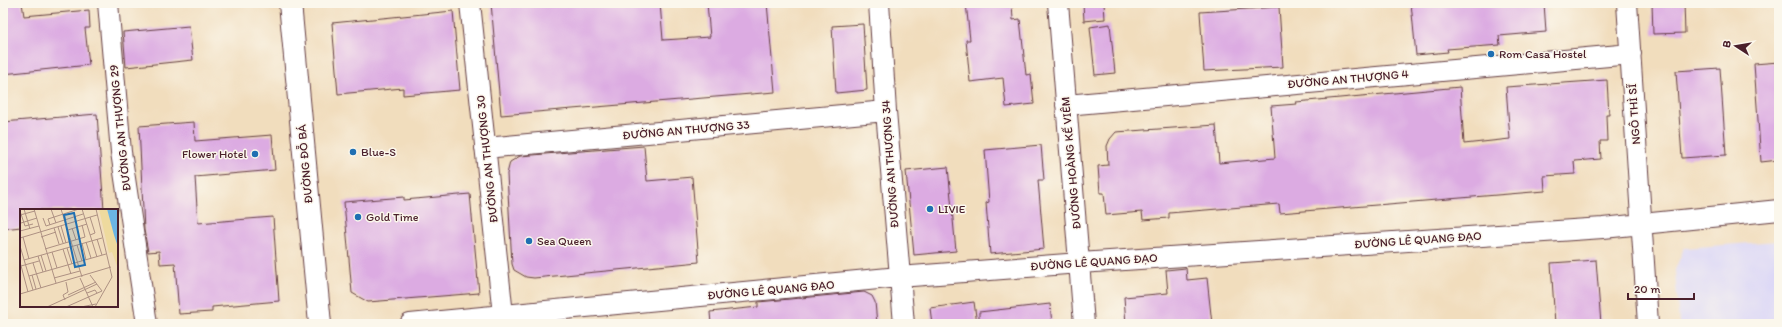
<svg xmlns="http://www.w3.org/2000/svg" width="1782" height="327" font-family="Itim,sans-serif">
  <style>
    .built { fill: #dad6f7 }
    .building { fill: #dcabe2 }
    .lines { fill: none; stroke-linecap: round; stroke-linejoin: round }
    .minor-casing { stroke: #633c41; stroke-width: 22 }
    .tertiary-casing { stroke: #633c41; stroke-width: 24 }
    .minor { stroke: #fff; stroke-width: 20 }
    .tertiary { stroke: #fff; stroke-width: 22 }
    .poi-dot { fill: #1f6fb2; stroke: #fbf7ec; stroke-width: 1.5 }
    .labels { text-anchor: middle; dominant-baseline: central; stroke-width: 3; stroke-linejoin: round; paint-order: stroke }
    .poi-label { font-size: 12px; fill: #4a1f2b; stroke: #fbf7ec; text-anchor: start }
    .street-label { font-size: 12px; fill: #4a1f2b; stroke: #fbf7ec }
    .inset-road { fill: none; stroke: #ae9183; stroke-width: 1 }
    .view { fill: #1f6fb2; fill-opacity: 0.15; stroke: #1f6fb2; stroke-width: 2 }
    .inset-edge { fill: none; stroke: #4a1f2b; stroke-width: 2 }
  </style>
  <rect width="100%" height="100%" fill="#fbf7ec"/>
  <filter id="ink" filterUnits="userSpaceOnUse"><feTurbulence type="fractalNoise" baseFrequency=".025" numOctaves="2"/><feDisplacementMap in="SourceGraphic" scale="8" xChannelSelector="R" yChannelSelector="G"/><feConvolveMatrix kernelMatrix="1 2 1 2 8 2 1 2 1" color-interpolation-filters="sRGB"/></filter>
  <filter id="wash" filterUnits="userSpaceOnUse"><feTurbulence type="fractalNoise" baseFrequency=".012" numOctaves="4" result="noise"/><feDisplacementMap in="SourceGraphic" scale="16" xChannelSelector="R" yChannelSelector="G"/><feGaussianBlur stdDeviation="0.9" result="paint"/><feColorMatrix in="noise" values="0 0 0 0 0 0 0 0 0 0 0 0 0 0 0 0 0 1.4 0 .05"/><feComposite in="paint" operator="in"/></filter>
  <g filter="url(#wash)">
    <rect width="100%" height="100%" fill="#f1ddbd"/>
    <path class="built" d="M1779,241V324H1679L1675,270L1684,248Z"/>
    <g id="blocks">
      <path class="building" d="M3,3H22L24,16L89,10L90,28H85L89,65L3,74Z
        M491,3H660L663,40L710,37L707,3H767L775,92L501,115Z
        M966,3H1012L1013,20L1020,19L1026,75L1031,74L1034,104L1006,107L1003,78L970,82L966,40H970Z
        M1083,3H1104L1105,19L1084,21Z
        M1411,3H1544L1546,32L1499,36L1500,45L1447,49L1448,52L1416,55Z
        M1652,3H1684L1685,33L1653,34Z
        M1279,7L1283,67L1204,71L1200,12Z
        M453,11L460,90L403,95V88L338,94L332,23Z
        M863,24L867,90L836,93L832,26Z
        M1110,24L1115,73L1095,75L1090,27Z
        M189,26L193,60L126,67L123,32Z
        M1779,62V160L1761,162L1754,64Z
        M1720,68L1726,155L1682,158L1676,71Z
        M1607,80L1609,115H1606L1607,141H1600L1601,159L1574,161L1575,174L1544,176L1545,191L1280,213L1279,204L1169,213V218L1143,220L1142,212L1106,215L1104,193H1100L1098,166L1108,165L1107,146L1110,139L1116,132L1216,125L1219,163L1275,158L1271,106L1297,104L1296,102L1460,87L1464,144L1510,139L1506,87Z
        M97,114L104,210H21V227L3,229V122Z
        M194,122L195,141L272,135L275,170L195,177L198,223L273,217L279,301L212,307V312L179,314L175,263L160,264L159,251L148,252L144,230L139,126Z
        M1041,145L1044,180H1038L1044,249L990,254L986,203L989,202L985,150Z
        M644,146L647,181L692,177L699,262L534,278L526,277L514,270L512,264L507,174L510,162L520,156Z
        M948,167L956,251L914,255L906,171Z
        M470,194L479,293L368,302L352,293L344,202L404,197V200Z
        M1596,260L1601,324H1555L1551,263Z
        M1186,268L1187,280L1207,278L1212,324H1126L1124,297L1168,293L1166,270Z
        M864,292L872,296L875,302L877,324H711L710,312L758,307V302Z
        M974,302L977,324H932L930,308Z
        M1050,304L1052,324H979V312Z"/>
    </g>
  </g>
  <g filter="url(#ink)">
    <use href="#blocks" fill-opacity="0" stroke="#633c41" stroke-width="1"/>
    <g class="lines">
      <g class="minor-casing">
        <path id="minor" d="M108,3L121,152L147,324
          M470,3L503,315
          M879,3L886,111L904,324
          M1058,3L1084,324
          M1627,3L1648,324
          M1066,105L1631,54
          M485,148L886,111
          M410,324L899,277L1080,263L1603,228L1779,210"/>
      </g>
      <g class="tertiary-casing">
        <path id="tertiary" d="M290,3L320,324"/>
      </g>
      <use href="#minor" class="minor"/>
      <use href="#tertiary" class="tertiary"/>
    </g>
  </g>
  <g class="poi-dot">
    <circle cx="1491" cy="54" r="4"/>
    <circle cx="353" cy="152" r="4"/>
    <circle cx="255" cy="154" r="4"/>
    <circle cx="930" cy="209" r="4"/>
    <circle cx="358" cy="217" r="4"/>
    <circle cx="529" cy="241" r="4"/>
  </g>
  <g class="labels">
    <g class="poi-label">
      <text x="1499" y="54">Rom Casa Hostel</text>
      <text x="361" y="152">Blue-S</text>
      <text x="247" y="154" text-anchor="end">Flower Hotel</text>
      <text x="938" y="209">LIVIE</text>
      <text x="366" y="217">Gold Time</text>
      <text x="537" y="241">Sea Queen</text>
    </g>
    <g class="street-label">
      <text transform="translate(1348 79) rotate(-5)">ĐƯỜNG AN THƯỢNG 4</text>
      <text transform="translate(1634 114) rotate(-94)">NGÔ THÌ SĨ</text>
      <text transform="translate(120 128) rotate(-96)">ĐƯỜNG AN THƯỢNG 29</text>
      <text transform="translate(686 130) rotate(-5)">ĐƯỜNG AN THƯỢNG 33</text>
      <text transform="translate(487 159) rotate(-96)">ĐƯỜNG AN THƯỢNG 30</text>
      <text transform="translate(1071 163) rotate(-95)">ĐƯỜNG HOÀNG KẾ VIÊM</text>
      <text transform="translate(305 164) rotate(-95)">ĐƯỜNG ĐỖ BÁ</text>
      <text transform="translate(890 164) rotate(-94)">ĐƯỜNG AN THƯỢNG 34</text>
      <text transform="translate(1418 240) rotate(-4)">ĐƯỜNG LÊ QUANG ĐẠO</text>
      <text transform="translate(1094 262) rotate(-4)">ĐƯỜNG LÊ QUANG ĐẠO</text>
      <text transform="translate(771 290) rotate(-5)">ĐƯỜNG LÊ QUANG ĐẠO</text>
    </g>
  </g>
  <g transform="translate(20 209)">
    <rect width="98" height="98" fill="#f1ddbd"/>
    <path d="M79,0H87L98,38V60L92,43L89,44Z" fill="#eeda9e"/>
    <path d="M87,0H98V38L94,26Z" fill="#6bb5e4"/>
    <path class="inset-road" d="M4,0L10,20M14,0L36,74M31,0L36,14M41,0L62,68M62,0L77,48M0,2L5,17L13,15M0,6L15,2M23,9L26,17L63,5M1,14L17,9M30,16L28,10L59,0M41,17L46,34M38,18L43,34M34,19L39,35M52,19L56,31M48,21L67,15M0,22L19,17M70,26L75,24L70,8M3,28L9,50M21,28L36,23M0,29L77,6M77,30L82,46M66,33L71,49M62,34L66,51M57,36L62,52M0,37L13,81M47,39L52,55M25,40L65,28L62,16M43,40L51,65M32,43L37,59M21,46L26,62M18,47L23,63M4,51L82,29M0,53L8,83M13,54L21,79M1,57L19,52M12,66L16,80M70,66L82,82M9,67L86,45M34,69L60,62M60,69L73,98M67,84L75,81L77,84M0,85L91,58M48,86L76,73M45,91L43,86L48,83L46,73M27,98L77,75M46,98L82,82M61,98L76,95M75,98L92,68L76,0"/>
    <path class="view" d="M54,4L65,56L55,58L44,6Z"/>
    <rect width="98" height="98" class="inset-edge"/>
  </g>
  <rect width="1782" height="327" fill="none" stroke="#fbf7ec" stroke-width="16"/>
  <g transform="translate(1736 46) rotate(282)" stroke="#fbf7ec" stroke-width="3" paint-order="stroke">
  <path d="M0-3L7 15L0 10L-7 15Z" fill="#4a1f2b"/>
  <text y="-6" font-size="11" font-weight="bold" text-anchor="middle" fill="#4a1f2b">B</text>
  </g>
  <path d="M1628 293v6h66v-6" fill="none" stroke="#4a1f2b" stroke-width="2"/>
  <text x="1634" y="293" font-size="12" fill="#4a1f2b" stroke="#fbf7ec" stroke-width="3" paint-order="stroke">20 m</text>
</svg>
